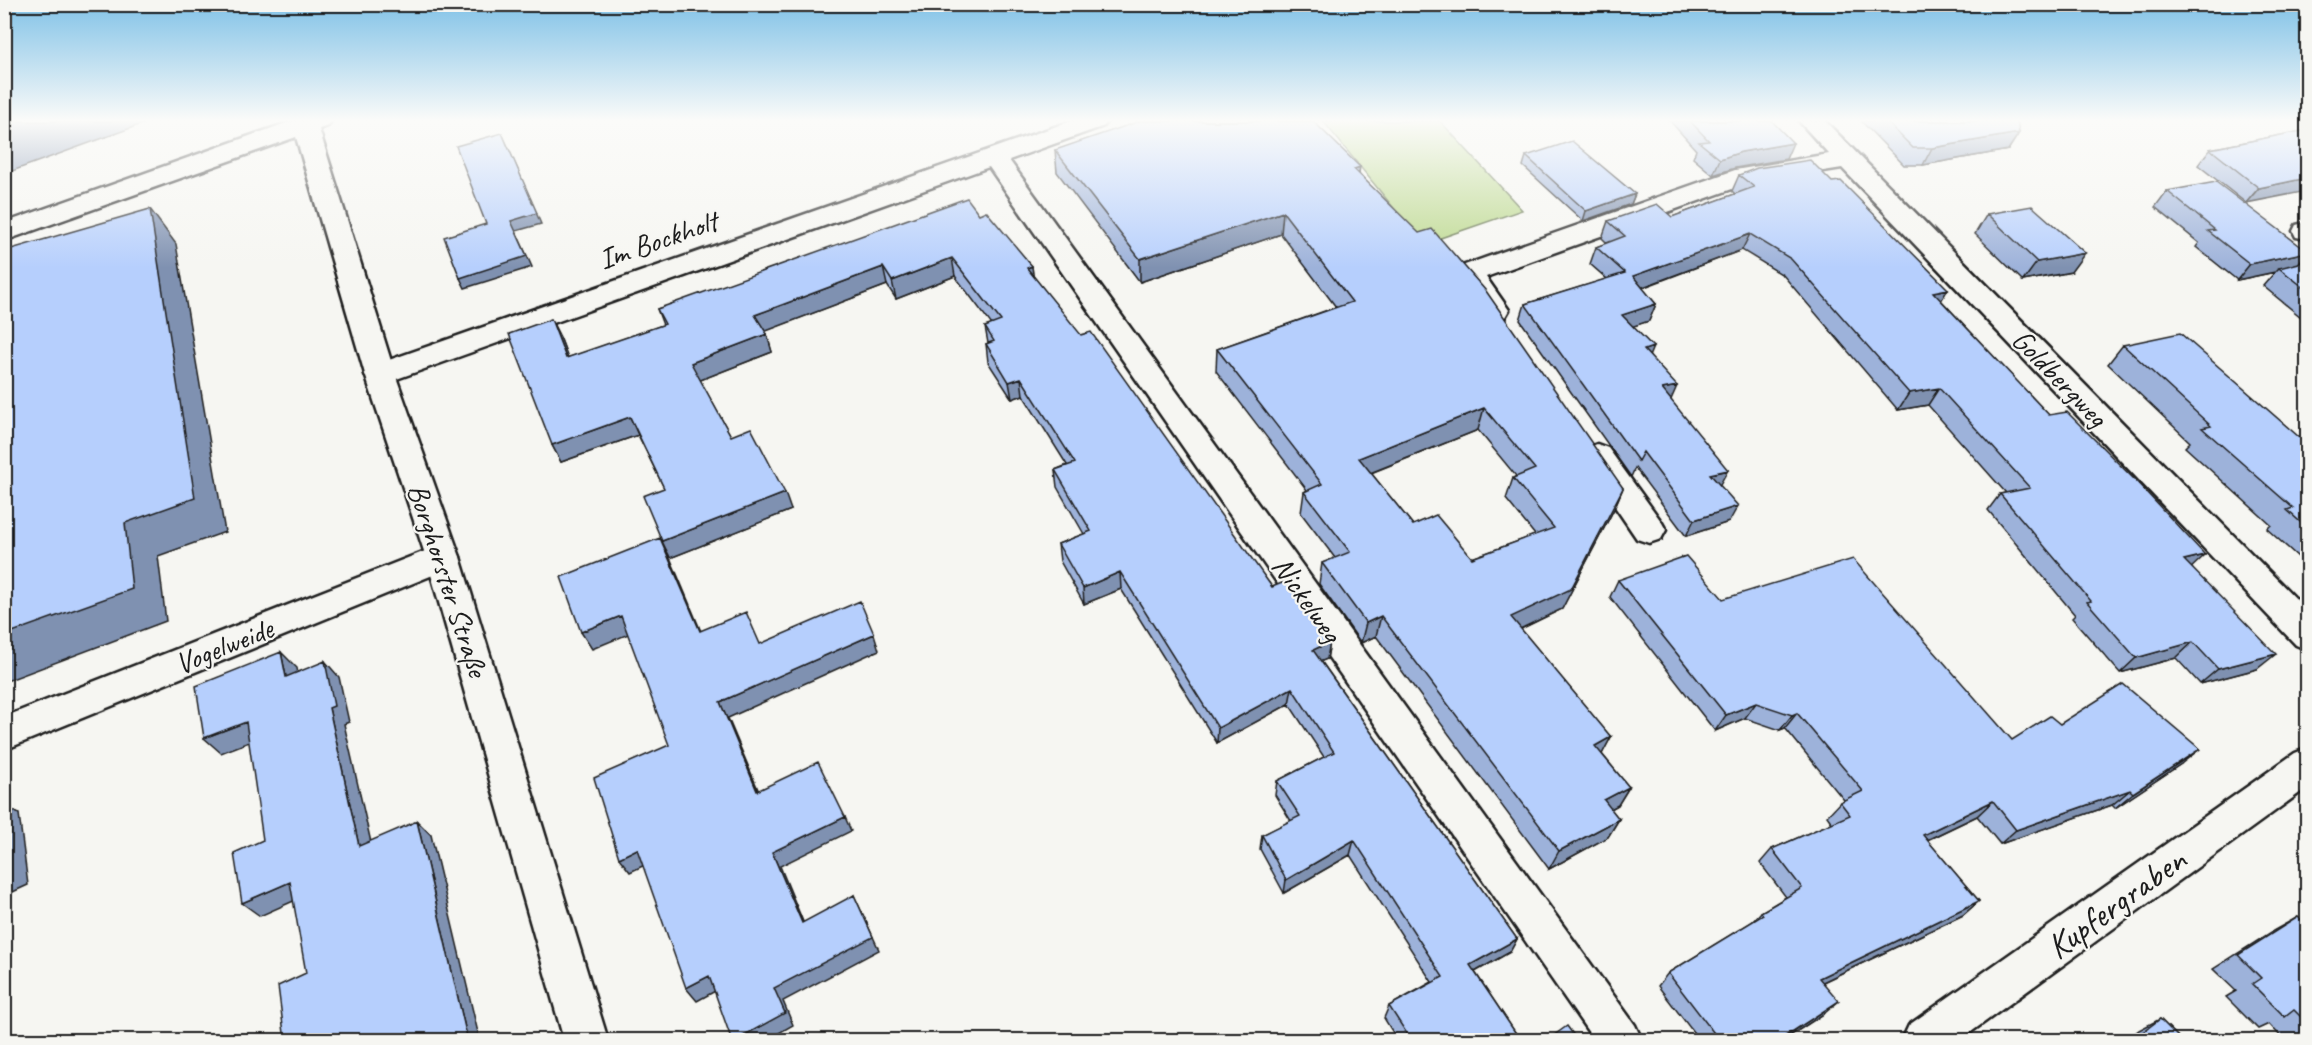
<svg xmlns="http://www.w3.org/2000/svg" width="2312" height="1045" font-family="Caveat,sans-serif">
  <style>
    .green { fill: #bdd990; stroke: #6c7a56; stroke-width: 1.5 }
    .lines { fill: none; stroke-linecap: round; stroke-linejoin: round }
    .street-casing { stroke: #1c1c1c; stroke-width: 5 }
    .secondary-casing { stroke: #1c1c1c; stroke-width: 5 }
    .street { fill: #f6f6f2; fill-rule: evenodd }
    .secondary { fill: #f6f6f2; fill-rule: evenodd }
    .wall { fill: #9db2da; stroke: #1c1c1c; stroke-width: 1.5; fill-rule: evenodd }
    .shaded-wall { fill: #7f91b1; stroke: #1c1c1c; stroke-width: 1.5 }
    .building { fill: #b6cffd; stroke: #1c1c1c; stroke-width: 1.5; fill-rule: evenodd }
    .labels { text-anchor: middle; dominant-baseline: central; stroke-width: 4.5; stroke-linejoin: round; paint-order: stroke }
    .street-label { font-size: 30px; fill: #1c1c1c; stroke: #f6f6f2 }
    .near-street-label { font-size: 36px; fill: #1c1c1c; stroke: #f6f6f2 }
  </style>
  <rect width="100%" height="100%" fill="#f6f6f2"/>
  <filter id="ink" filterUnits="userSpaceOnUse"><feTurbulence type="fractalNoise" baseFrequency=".0167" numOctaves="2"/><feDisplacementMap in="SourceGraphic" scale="12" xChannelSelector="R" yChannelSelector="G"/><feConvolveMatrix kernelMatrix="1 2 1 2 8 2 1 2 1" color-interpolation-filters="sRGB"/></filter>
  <g filter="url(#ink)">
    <path class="green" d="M1323,121H1440L1522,210L1423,244Z"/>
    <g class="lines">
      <g class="street-casing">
        <path id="street" d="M1071,121H1107L1104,126L1009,160L1635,1025L1642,1040H1594L989,167L391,381L380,385L369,381L365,374L369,367Z
          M1799,121H1825L2308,611V650L2296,645L1842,168L1749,183L1486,277L1509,310L1505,317L1495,320L1485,317L1455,273L1459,267L1735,170L1829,154Z
          M2308,222V239L2296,237L2293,231L2296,225Z
          M1597,444L1608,448L1661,521L1666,530L1661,539L1649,543L1637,539L1586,464L1581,456L1586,448Z
          M443,544L455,548L460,557L455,566L4,750V717Z
          M2308,748V787L1960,1040H1902L1909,1025L2295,753Z"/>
      </g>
      <g class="secondary-casing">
        <path id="secondary" d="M331,121L328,126L319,129L395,374L460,557L608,1040H564L426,557L365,374L296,137L4,241V223L292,121Z"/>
      </g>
      <use href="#street" class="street"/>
      <use href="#secondary" class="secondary"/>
    </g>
    <path class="wall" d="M1670,121H1772L1786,159L1735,168L1713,175L1693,158L1696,150Z
      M1861,121H2017L2019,133L2008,150L1923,165H1904Z
      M2307,130L2246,203L2198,165L2210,149Z
      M1055,150L1359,173L1623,488L1614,509L1562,609L1521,629L1611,737L1602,754L1629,787L1618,805L1611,809L1619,819L1608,837L1549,869L1376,636L1361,643L1319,584L1322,563L1335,558L1301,513L1304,492L1307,490L1216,371L1217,349L1336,307L1281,234L1140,282L1057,172ZM1478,430L1516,476L1513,478L1506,499L1535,535L1472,558L1413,525L1371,473Z
      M1526,156L1635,194L1631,204L1583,221L1523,166Z
      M1739,175L1941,300L2192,568L2257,669L2200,684L2176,658L2120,673L2072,618L2075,615L1988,510L2000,494L2006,493L1928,405L1898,410L1783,275L1742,250L1642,288L1656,304L1649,321L1633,326L1649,355L1671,400L1720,485L1729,522L1686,536L1635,468L1631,477L1520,320L1525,304L1607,279L1590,264L1596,247L1607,243L1602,238L1608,221L1672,217L1735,194L1732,191Z
      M2167,191L2298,263L2307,261V322L2263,286L2275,272L2237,280L2196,247L2199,243L2155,207Z
      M979,214L1032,266L1033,276L1272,587L1330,642L1327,659L1321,661L1517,939L1510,952L1475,972L1521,1041H1398L1384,1018L1389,1006L1432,982L1350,855L1284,893L1260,849L1262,835L1291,821L1275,795L1277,781L1324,757L1289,704L1217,743L1121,589L1084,604L1060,561L1058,544L1084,534L1057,487L1055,470L1067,465L1023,395L1012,399L988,362L986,344L988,343L985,327L992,325L955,276L896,299L887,285L765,331L772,352L700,380L731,436L791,510L670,558L664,488L638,435L561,462L552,445L560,337L568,358L663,325L657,309Z
      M1987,214L2071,272L2023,281L1975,234Z
      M2123,345L2307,444V565L2267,529L2271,525L2185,447L2190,442L2108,364Z
      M1618,580L1723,599L2012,740L2060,724L2181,764L2115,808L2112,805L2000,844L1977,816L1927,840L1979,901L1963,915L1823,982L1825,1013L1782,1041H1700L1658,986L1668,973L1752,922L1761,912L1786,897L1760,863L1772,849L1832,823L1827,816L1840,802L1844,800L1785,728L1780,730L1745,718L1715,731L1610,597Z
      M2298,917L2307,925V1039L2304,1041H2285L2269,1024L2258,1029L2226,997L2236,991L2213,969L2273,931Z
      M2160,1019L2182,1041H2125L2139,1030Z"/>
    <path class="shaded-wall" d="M4,121H150L4,174Z
      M502,133L541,224L516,231L532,267L465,288L460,278L511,221Z
      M2019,133L2008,150L1923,165L1932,148Z
      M1793,143L1786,159L1735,168L1713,175L1720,159L1741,152Z
      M1360,167L1356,189L1354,169Z
      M2307,178V191L2246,203L2259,188Z
      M1635,194L1631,204L1583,221L1586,211Z
      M150,209L176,244L225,532L158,556L166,621L4,682V635L125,523Z
      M1283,212L1281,234L1140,282V259Z
      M1750,234L1742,250L1627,293L1633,276Z
      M2307,252L2295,268H2279L2275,272L2237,280L2250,264Z
      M2085,253L2071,272L2023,281L2037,262Z
      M952,258L955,276L896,299L892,281Z
      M1032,266L1034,284L1027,268Z
      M883,267L887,285L761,333L755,315Z
      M1948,289L1938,306L1933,292Z
      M1656,304L1649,321L1616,332L1622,315Z
      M551,319L560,337L575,376L566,358Z
      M767,334L772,352L698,381L691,363Z
      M1653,347L1646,364L1644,350Z
      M1021,378L1023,395L1012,399L1009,382Z
      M1677,386L1670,402L1662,389Z
      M1939,388L1928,405L1898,410L1909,393Z
      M1484,408L1478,430L1355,479L1359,458Z
      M630,417L638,435L561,462L552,445Z
      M1728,470L1719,486L1710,474Z
      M1623,488L1614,509L1562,609L1503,637L1511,617Z
      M785,493L791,510L670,558L662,541Z
      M1738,506L1729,522L1686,536L1694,520Z
      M660,538L669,555L708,648L700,631Z
      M2205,555L2188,571L2184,560Z
      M1120,572L1121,589L1084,604L1083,588Z
      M621,616L631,633L592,649L581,632Z
      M1381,616L1376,636L1361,643L1366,623Z
      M874,634L879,650L728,718L765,806L757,791L720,702Z
      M1330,642L1327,659L1310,666L1313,650Z
      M2193,642L2176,658L2120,673L2136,658Z
      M281,652L297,668L301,693L286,677Z
      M2276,654L2257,669L2200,684L2218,669Z
      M325,661L339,677L349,722L344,724L375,860L359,846L329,708Z
      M1292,688L1289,704L1217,743L1218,728Z
      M1756,703L1745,718L1715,731L1726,715Z
      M1797,713L1785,728L1780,730L1792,715Z
      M246,722L262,737L221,753L204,738Z
      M1611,737L1601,756L1595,746Z
      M2200,749L2181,764L2115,808L2133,793Z
      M1629,787L1618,805L1594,818L1604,800Z
      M2130,790L2112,805L2000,844L2016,830Z
      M1993,801L1977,816L1908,849L1923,835Z
      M4,805L19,814L28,885L4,896Z
      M845,817L851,831L780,866L809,936L802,923L772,852Z
      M1619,819L1608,837L1549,869L1559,851Z
      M417,821L431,835L480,1041H468Z
      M1354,840L1350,855L1284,893L1286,880Z
      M637,849L647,864L630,872L619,858Z
      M290,882L307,895L260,916L242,903Z
      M854,895L879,950L783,1001L793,1025L765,1041H734L774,988Z
      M1979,901L1963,915L1806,990L1819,978Z
      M1517,939L1510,952L1464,978L1470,965Z
      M709,976L719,989L697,1001L686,988Z
      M1839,1001L1825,1013L1782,1041H1778Z"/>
    <path class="building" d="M1140,121H1313L1360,167L1354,169L1419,233L1432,229L1486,291L1623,488L1571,589L1511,617L1611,737L1595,746L1629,787L1604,800L1619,819L1559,851L1381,616L1366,623L1322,563L1350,552L1304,492L1322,484L1217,349L1352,302L1283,212L1140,259L1055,150ZM1484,408L1535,469L1513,478L1554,528L1472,558L1436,515L1413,525L1359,458Z
      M1690,121H1772L1793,143L1741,152L1720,159L1699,142L1709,141Z
      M1886,121H2017L2019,133L1932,148H1913Z
      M2307,130V178L2259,188L2210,149Z
      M502,133L537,213L511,221L527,256L460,278L444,237L486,224L456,146Z
      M1572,141L1635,194L1586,211L1526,156Z
      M1810,160L1832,182L1841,181L1948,289L1933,292L2049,415L2067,412L2134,479L2205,555L2184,560L2276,654L2218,669L2193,642L2136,658L2087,602L2091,601L2000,494L2030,488L1939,388L1909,393L1791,259L1750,234L1633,276L1656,304L1622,315L1653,347L1644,350L1677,386L1662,389L1728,470L1710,474L1738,506L1694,520L1643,452L1638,461L1525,304L1625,273L1596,247L1625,236L1608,221L1657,204L1672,217L1754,187L1739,175L1757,168Z
      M2216,182L2307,251V252L2250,264L2208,231L2215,230L2167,191Z
      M967,198L979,214L986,211L1032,266L1027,268L1081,335L1091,332L1272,587L1287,581L1330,642L1313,650L1517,939L1470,965L1521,1041H1409L1411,1040L1389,1006L1443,977L1354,840L1286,880L1262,835L1300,816L1277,781L1334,752L1292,688L1218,728L1120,572L1083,588L1058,544L1091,531L1055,470L1075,463L1021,378L1009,382L986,344L994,341L985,327L1001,321L952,258L892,281L883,267L755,315L767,334L691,363L731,436L751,428L785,493L662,541L643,496L664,488L630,417L552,445L509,334L551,319L566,358L665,324L657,309Z
      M2032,206L2085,253L2037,262L1987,214Z
      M150,209L195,498L125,523L132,589L4,635V251Z
      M2307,261V290L2279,268Z
      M2180,333L2307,444V528L2287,510L2293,508L2202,428L2211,426L2123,345Z
      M660,538L700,631L746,612L760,644L860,601L874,634L720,702L757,791L818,762L845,817L772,852L802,923L854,895L873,937L774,988L785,1013L734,1041H732L709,976L686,988L637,849L619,858L594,778L669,745L621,616L581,632L561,577Z
      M1686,556L1723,599L1853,559L2012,740L2050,716L2060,724L2123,684L2200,749L2133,793L2130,790L2016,830L1993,801L1923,835L1979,901L1819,978L1839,1001L1778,1041H1720L1668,973L1763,915L1761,912L1802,888L1772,849L1850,815L1840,802L1863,791L1797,713L1792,715L1756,703L1726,715L1618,580Z
      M281,652L286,677L325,661L334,706L329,708L359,846L417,821L468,1041H285L278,986L306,973L290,882L242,903L234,853L263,840L246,722L204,738L196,686Z
      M2298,917L2307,925V1023L2294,1010L2285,1017L2252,984L2261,978L2238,955Z
      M2160,1019L2182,1041H2131Z
      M1567,1026L1578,1041H1546Z"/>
  </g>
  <linearGradient id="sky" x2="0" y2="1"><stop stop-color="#81c2e7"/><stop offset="0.45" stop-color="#fbfbf9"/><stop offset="1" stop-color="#fbfbf9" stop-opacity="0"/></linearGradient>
  <rect width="2312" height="268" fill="url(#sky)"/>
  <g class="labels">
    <g class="street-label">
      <text transform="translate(658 240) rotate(-19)">Im Bockholt</text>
      <text transform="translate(2060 378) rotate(46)">Goldbergweg</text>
      <text transform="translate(448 580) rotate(72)">Borghorster Straße</text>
      <text transform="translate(1307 599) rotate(55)">Nickelweg</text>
      <text transform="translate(224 646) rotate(-22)">Vogelweide</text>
    </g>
    <g class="near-street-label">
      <text transform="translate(2116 903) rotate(-36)">Kupfergraben</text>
    </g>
  </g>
  <rect width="2312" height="1045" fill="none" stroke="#f6f6f2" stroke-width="24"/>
  <rect x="12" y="12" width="2288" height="1021" fill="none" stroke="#1c1c1c" stroke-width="2" filter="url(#ink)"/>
</svg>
